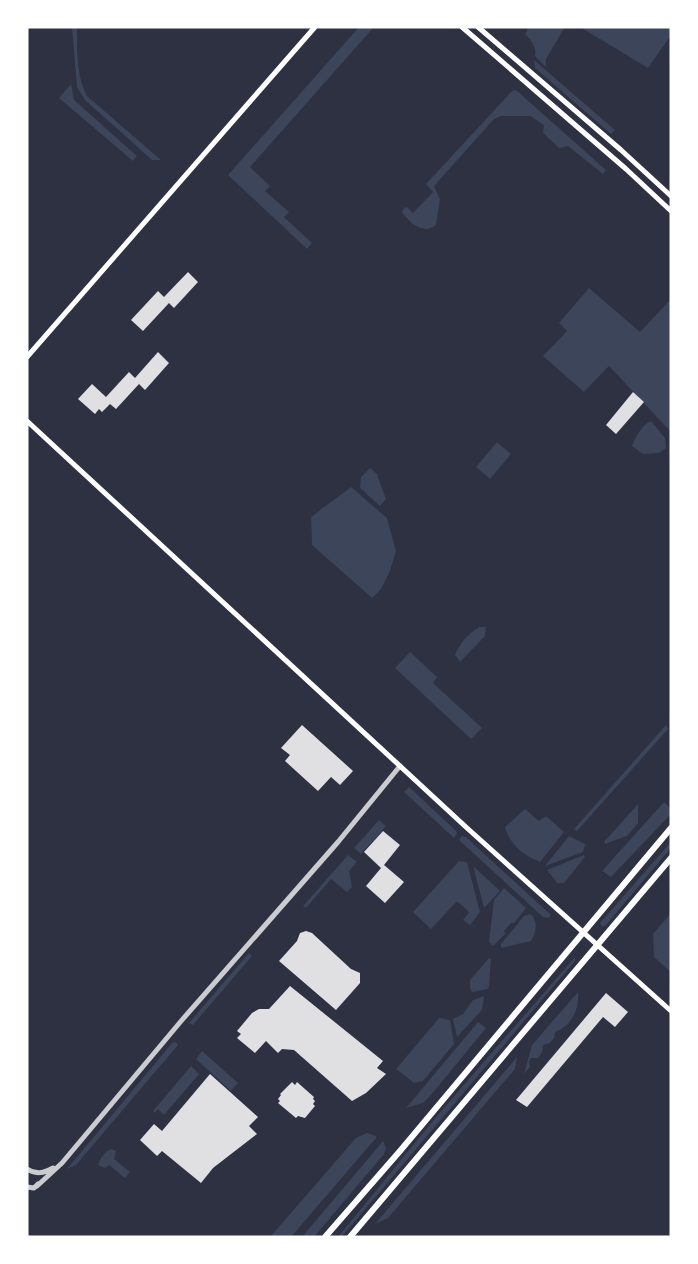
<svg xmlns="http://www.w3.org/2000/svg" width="698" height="1264" font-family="Overpass,sans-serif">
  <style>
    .green { fill: #3c4559 }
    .building { fill: #e0e0e3 }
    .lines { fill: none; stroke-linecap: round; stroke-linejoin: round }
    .tertiary { stroke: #caccd0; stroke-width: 5 }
    .secondary { stroke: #fff; stroke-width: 5 }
    .primary { stroke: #fff; stroke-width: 6 }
  </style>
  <rect width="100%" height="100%" fill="#2d3142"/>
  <path class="green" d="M72,27H77C77,49 76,76 87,96L161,160H152L85,100L77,87Z
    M359,27H374L250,167L270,186L265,191L289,212L284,217L312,243L307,249L228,175Z
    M526,27H565L546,59V67L535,56C537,47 531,40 525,34L528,29Z
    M580,27H671V35L648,68Z
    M534,60L615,130L611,134L535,68Z
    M71,84L74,100L137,156L133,161L59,98Z
    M516,90L606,170L603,174L568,146L559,148L543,133L544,125L530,116H501L494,119L434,186L440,199L436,225C424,235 410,224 402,212L404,208L407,207L413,213L433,192L426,184L512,91Z
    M589,288L640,332L671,299V432L609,366L584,392L543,356L567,331L559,323Z
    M651,421L665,438L666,448L659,453L643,454L632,446C635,437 642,425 651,421Z
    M497,442L511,454L490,479L476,467Z
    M370,468L377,474L386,499L380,506L360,488L361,477Z
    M351,487L387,518L396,551L390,571L381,589L372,598L312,545L311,517Z
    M480,627H486L485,636L460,662L455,655C459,644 469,632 480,627Z
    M410,652L437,677L433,683L482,728L471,739L395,668Z
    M666,725L668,729L577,831L574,829Z
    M409,787L455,830L457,833L454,838L404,792Z
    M664,802L671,809L670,815L611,877L602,871Z
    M638,804V823L627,836L605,844L604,842Z
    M525,809L539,821L546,816L564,832L540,862C524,856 509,844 505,827Z
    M379,820L386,826L361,854L354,848Z
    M462,836L466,837L551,915L549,918L543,917L459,840Z
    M569,836L585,844L583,852L545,866Z
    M671,842V848L606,925L602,927L600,923Z
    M348,855L357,862L349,871L352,887L347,892L331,879L306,908L303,906Z
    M584,855L585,857L564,883H557L547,870Z
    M459,861L467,862L480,912L470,925L463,920L469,912L458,902H456L431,929L413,912Z
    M473,866L500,891L484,908Z
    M504,888L526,908L514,923H511L504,931L505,934L493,946L489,942L494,900Z
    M671,913V972L654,957L653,934Z
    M530,914C539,920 536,933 531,941L501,948V944L524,916Z
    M249,953L252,956L193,1025L189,1023Z
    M575,957V961L351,1226L341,1237H338L436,1117Z
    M489,958L491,959L489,987L487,989L472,992L470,988V980Z
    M578,992C580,1009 571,1026 555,1032L554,1038L550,1043L543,1045L542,1053L538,1058H531L529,1061L530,1067L524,1074L532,1045Z
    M484,996L482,1010L457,1037L453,1019L463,1014L473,1000Z
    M439,1018L450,1020L454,1044L423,1081L414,1083L396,1069Z
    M478,1022L486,1028L431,1095L423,1103L406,1108Z
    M176,1042L178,1045L76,1165L67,1169L172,1043Z
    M202,1051L238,1083L231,1091L196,1059Z
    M517,1057L515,1069L388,1218L375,1224Z
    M191,1066L199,1074L164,1115L158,1109L155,1113L153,1111Z
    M367,1133L376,1136V1138L291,1237H270L356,1138Z
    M383,1141L386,1148L384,1154L314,1237H302Z
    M112,1149L116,1151L114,1159L130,1172L125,1178L109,1165L105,1168L98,1165C100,1159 105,1150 112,1149Z"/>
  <path class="building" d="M188,272L198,282L174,308L169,303L143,331L131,320L158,291L164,297Z
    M158,352L169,363L145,390L139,384L116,409L110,404L102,412L99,409L95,414L78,399L92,384L106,397L129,372L135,378Z
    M633,392L644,402L616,434L606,425Z
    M302,725L353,771L340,785L331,777L318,791L285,761L290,755L281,748Z
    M383,831L400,845L384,865L404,882L385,903L366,886L381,868L364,852Z
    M306,931L312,933L351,969L360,973V983L336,1010L279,961L297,941L300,933Z
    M290,986L383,1061L377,1068L386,1074L366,1093L352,1101L294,1050L282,1049L278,1053L266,1041L255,1053L237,1038L241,1034L237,1031L252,1013L259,1009H269Z
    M606,993L628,1012L615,1027L603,1017L527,1107L516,1100Z
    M210,1074L258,1117L249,1126L257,1134L213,1168L201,1183L162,1151L157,1156L140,1140L154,1124L162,1131Z
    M292,1082L295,1085L297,1082L314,1097L313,1099L315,1101L313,1104L315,1106L305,1118L298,1116L296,1118L278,1103L280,1101L278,1099L281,1095L280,1094Z"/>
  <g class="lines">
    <path class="tertiary" d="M27,1169C36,1175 44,1173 53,1168
      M37,1186L62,1163L182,1020L338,842L400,766
      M27,1187L34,1188L38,1184"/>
    <path class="secondary" d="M462,27L626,169L671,211
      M478,27L621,150L671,196
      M27,357L315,27
      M27,421L467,828L671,1011"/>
    <path class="primary" d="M325,1237L400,1151L671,828
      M350,1237L671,858"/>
  </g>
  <rect width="698" height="1264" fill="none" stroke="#ffffff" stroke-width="57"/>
</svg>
